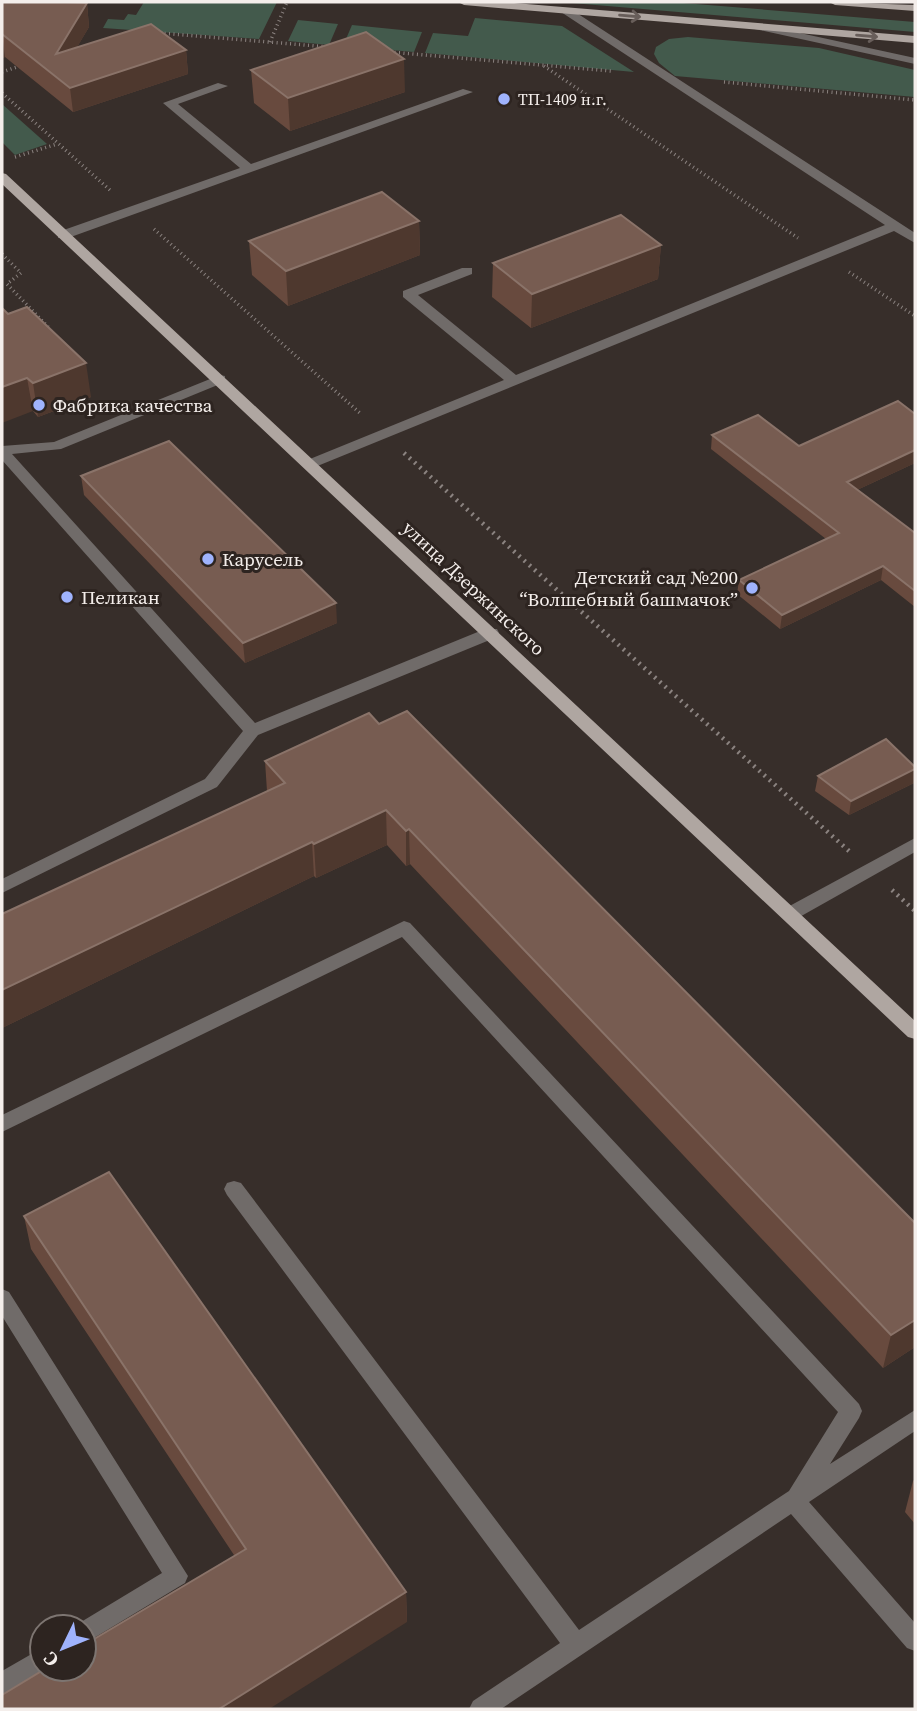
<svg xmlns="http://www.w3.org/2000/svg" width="917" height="1711" font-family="'Source Serif 4',serif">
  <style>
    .green { fill: #435a4c }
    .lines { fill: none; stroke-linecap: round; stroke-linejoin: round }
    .path-far1 { stroke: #8b8380; stroke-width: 3.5; stroke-dasharray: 1 3.5; stroke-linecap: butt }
    .path { stroke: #8b8380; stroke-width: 4.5; stroke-dasharray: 2 5; stroke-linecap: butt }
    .minor { fill: #706b69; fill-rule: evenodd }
    .major { fill: #afa6a1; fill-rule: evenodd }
    .wall { fill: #684a3e }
    .shaded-wall { fill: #4e382e }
    .building { fill: #775c51; stroke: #8a7369; stroke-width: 2 }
    .oneway { stroke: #685e5a }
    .poi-dot { fill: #9fb3fd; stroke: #2d2420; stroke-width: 2.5 }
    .labels { text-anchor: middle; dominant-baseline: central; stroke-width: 6; stroke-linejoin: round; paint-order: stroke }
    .far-poi-label { font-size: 16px; fill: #f4eeeb; stroke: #2d2420; text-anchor: start }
    .poi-label { font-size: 19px; fill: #f4eeeb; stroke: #2d2420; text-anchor: start }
    .street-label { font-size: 19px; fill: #f4eeeb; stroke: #2d2420 }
  </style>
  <rect width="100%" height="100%" fill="#372e2a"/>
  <path class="green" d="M144,2H277L259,39L103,28L108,19L124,20L128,14L136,15Z
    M560,2H671L915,22V32Z
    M475,18L562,26L634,72L425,53L433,33L468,36Z
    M298,20L338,24L329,45L288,41Z
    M352,25L422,32L414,52L343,46Z
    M688,37L819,48L915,70V97L675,76L659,63L654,54L656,47L669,39Z
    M2,104L47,144L15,155L2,142Z"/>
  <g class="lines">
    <path class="path-far1" d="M160,33L329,47
      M270,42L287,2
      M390,52L611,71
      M544,66L798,238
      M2,72L23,65
      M724,82L915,100
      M2,93L111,191
      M15,157L57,144
      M154,229L361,414
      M2,254L21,273L7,284L49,328L44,330
      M849,272L915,316"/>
    <path class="path" d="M404,453L849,851
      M892,890L915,911"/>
    <path class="minor" d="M561,8H569L915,233V243L894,231L315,467H305V461L504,380L403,297V291L462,268H472V274L418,295L516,375L885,225L561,12Z
      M754,23L915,58V64L750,28V24Z
      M218,83L228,86L178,104L251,164L463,89L473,92L68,238H58V232L240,168L163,103Z
      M220,375L225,376V382L61,449L12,454L255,723L485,629H497L499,633L497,637L258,735L217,787L2,893V879L205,779L243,731L2,460V446L54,442Z
      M915,838V852L796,919H784L781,914L784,909Z
      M404,921L410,923L859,1404L862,1411L859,1418L830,1464L915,1410V1431L809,1502L915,1623V1651L907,1648L791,1514L501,1709H469L473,1701L560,1643L227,1195L224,1189L227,1183L234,1181L241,1183L579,1630L789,1491L838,1412L402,937L2,1132V1115Z
      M2,1289L9,1292L188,1576L185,1583L84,1644V1627L76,1625L162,1573L2,1316Z
      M42,1648V1669H47L2,1695V1671Z"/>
    <path class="major" d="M458,2H502L915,36V43L464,5Z
      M829,2L915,5V11L835,5Z
      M2,173L6,174L915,1021V1039L908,1037L2,184Z"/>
  </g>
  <path class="wall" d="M2,2L87,3L89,27L77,47L186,50L188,74L73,112L5,57L2,58Z
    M251,70L405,92L290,131L254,103Z
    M419,221L420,255L288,306L252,275L249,241Z
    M661,245L658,279L531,328L492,297L493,263Z
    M2,308L91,397L38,417L33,411Z
    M915,414V463L857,490L915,533V607L881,580L780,629L737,594L739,580L826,539L711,449L712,435L799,446Z
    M81,476L337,623L245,663L84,495Z
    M369,713L915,1347L883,1368L410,864L406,866L387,845L316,878L314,876L2,1028V914L267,791L265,761Z
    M818,776L914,783L849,815L815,791Z
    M24,1216L406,1592L407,1622L234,1555L31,1249Z
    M915,1479V1524L905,1512L913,1481Z"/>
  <path class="shaded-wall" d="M87,3L89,27L59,78L56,54Z
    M2,34L5,57L2,58Z
    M186,50L188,74L73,112L70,88Z
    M404,59L405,92L290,131L288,98Z
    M419,221L420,255L288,306L286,271Z
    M661,245L658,279L531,328L532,294Z
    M86,363L91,397L38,417L33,383Z
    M27,378L33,411L2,423V387Z
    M915,450V463L844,496L847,482Z
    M883,566L881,580L780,629L782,615Z
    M336,603L337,623L245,663L243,643Z
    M915,769L914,783L849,815L851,801Z
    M386,810L387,845L316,878L314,844Z
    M409,829L410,864L406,866V831Z
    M312,842L314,876L2,1028V990Z
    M915,1320V1347L883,1368L891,1335Z
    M406,1592L407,1622L269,1709H219Z"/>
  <path class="building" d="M2,2H66L87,3L56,54L151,24L186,50L70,88L2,34Z
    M366,32L404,59L288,98L251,70Z
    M382,192L419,221L286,271L249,241Z
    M621,215L661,245L532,294L493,263Z
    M27,307L86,363L33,383L27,378L2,387V308L8,314Z
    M898,401L915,414V450L847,482L915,533V591L883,566L782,615L739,580L839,533L712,435L758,415L799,446Z
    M169,441L336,603L243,643L81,476Z
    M407,711L915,1223V1320L891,1335L409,829L406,831L386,810L314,844L312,842L2,990V914L285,783L265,761L369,713L379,724Z
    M886,739L915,767V769L851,801L818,776Z
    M109,1172L406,1592L219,1709H2V1695L45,1669H84V1645L246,1549L24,1216Z"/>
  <defs><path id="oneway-shaft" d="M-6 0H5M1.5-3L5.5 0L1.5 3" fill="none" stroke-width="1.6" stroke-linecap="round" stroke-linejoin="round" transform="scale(1.75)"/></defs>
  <g class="oneway">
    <use href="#oneway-shaft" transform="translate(630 16) rotate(5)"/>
    <use href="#oneway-shaft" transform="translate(867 36) rotate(5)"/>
  </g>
  <g class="poi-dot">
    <circle cx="504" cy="99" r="7"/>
    <circle cx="39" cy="405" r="7"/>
    <circle cx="208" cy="559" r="7"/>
    <circle cx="752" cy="588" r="7"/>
    <circle cx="67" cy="597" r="7"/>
  </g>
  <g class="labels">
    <g class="far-poi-label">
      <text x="518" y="99">ТП-1409 н.г.</text>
    </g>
    <g class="poi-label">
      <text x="53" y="405">Фабрика качества</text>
      <text x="222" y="559">Карусель</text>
      <text x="738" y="577" text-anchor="end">Детский сад №200<tspan x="738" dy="22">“Волшебный башмачок”</tspan></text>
      <text x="81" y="597">Пеликан</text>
    </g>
    <g class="street-label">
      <text transform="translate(474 588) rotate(43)">улица Дзержинского</text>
    </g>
  </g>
  <rect width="917" height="1711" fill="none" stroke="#f4eeeb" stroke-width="7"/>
  <g transform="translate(63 1648) rotate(227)"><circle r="33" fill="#2d2420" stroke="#7d7571" stroke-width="2"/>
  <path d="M0-5L12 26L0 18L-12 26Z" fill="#9fb3fd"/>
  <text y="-10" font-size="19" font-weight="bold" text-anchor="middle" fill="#f4eeeb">С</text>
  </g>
</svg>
